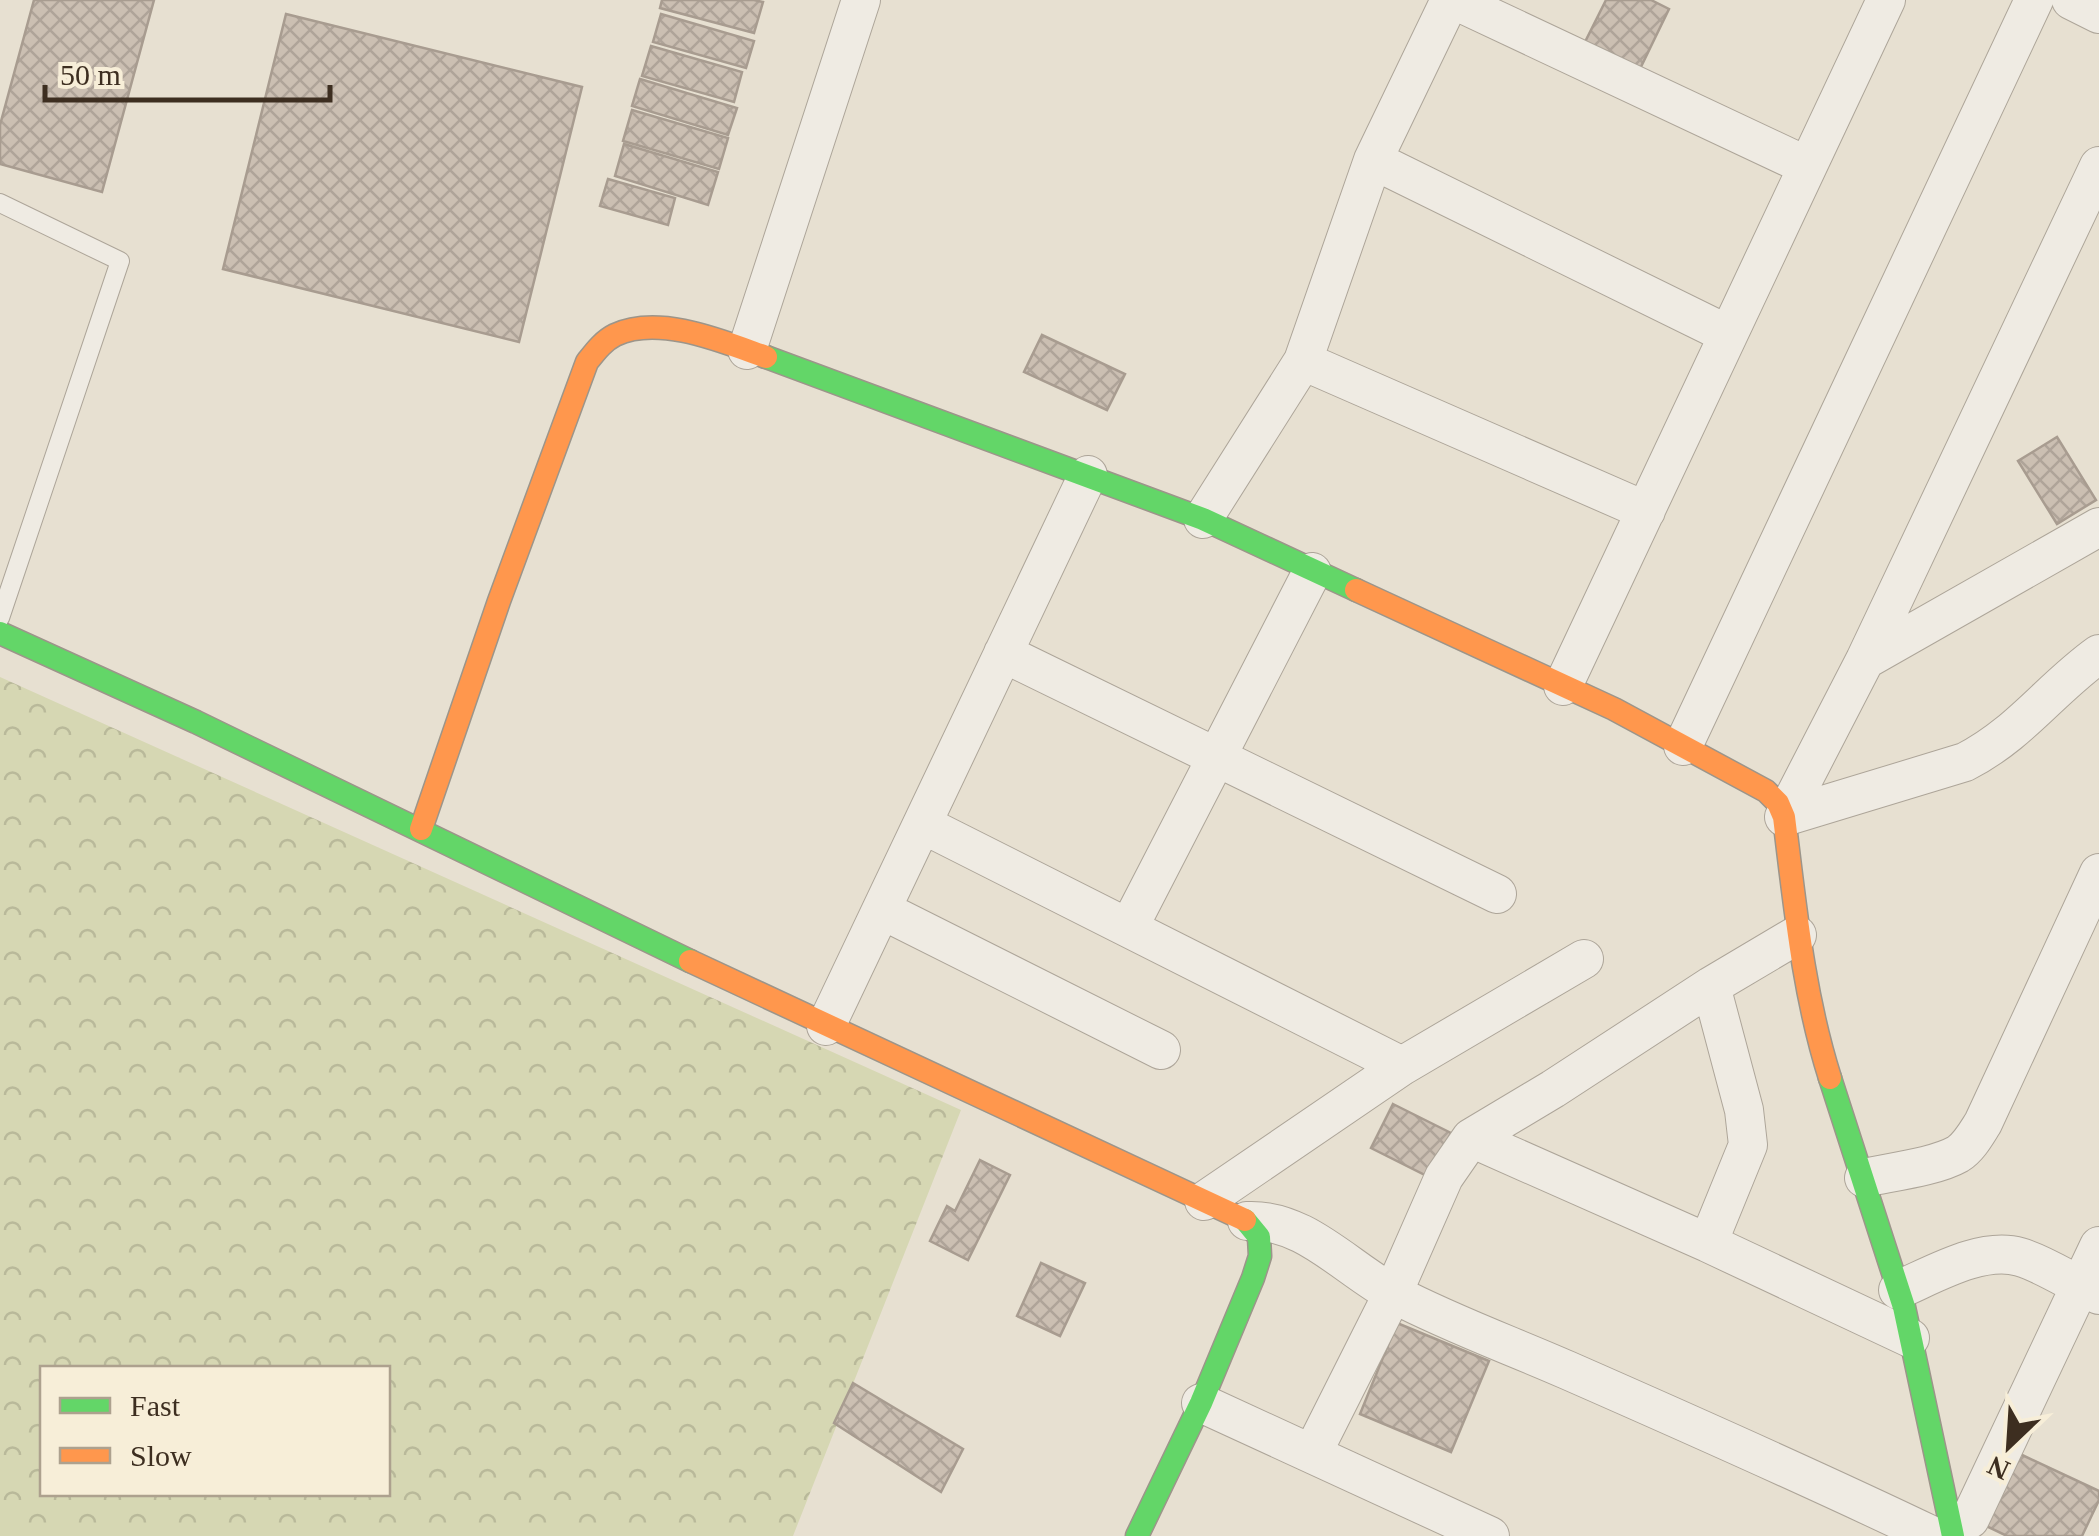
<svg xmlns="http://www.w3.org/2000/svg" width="2099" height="1536" font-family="Georgia,serif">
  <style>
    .park { fill: url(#park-crowns); fill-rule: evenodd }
    .building { fill: url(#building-cross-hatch); stroke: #a89c90; stroke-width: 2.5 }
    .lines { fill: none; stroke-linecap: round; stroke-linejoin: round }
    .lane-casing { stroke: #ada599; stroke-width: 20 }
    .street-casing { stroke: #ada599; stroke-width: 40 }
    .fast-casing { stroke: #9c958a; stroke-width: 25 }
    .slow-casing { stroke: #9c958a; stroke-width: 25 }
    .lane { stroke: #efebe3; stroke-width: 18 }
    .street { stroke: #efebe3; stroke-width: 38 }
    .fast { stroke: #63d668; stroke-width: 22 }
    .slow { stroke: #ff974d; stroke-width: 22 }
  </style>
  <defs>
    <pattern id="park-crowns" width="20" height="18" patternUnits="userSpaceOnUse" patternTransform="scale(2.5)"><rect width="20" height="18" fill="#d6d7b3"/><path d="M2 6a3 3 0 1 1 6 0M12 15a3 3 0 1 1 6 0" fill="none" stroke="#b9b99a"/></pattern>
    <pattern id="building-cross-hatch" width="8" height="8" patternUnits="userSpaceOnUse" patternTransform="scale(2.5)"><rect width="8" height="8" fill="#cbbfb2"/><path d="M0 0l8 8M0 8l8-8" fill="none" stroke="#afa499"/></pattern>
  </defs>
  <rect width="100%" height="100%" fill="#e7e0d1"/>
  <path class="park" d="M0,677L961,1110L793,1536H0ZM42,1368H388V1494H42Z"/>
  <path class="building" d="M34,0H154L102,192L0,164V125Z
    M662,0H754L763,2L754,33L660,8Z
    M1606,0H1651L1669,9L1637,75L1582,48Z
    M286,14L582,87L519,342L223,269Z
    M661,14L754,41L746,68L653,42Z
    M651,46L742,72L734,102L642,76Z
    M640,79L737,108L728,135L632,106Z
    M632,110L728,138L719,169L623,141Z
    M624,144L718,172L708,205L615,176Z
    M608,179L675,198L668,225L600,206Z
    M1042,335L1125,374L1107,410L1024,372Z
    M2057,437L2096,500L2057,524L2018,461Z
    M1393,1104L1451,1133L1429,1177L1371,1148Z
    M980,1160L1010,1175L968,1260L930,1241L947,1206L955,1211Z
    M1041,1263L1085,1283L1060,1336L1017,1316Z
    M1397,1323L1489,1361L1451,1452L1360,1414Z
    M853,1383L963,1449L941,1492L834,1423Z
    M2020,1454L2099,1491V1500L2082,1536H2007L1986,1526Z"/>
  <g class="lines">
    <g class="lane-casing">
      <path id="lane" d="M0,203L120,261L0,618"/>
    </g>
    <g class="street-casing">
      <path id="street" d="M1454,0L1807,166
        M2071,0L2099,14
        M1373,160L1727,334
        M747,350L861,0
        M1303,361L1646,511
        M1203,519L1303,361L1373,160L1450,0
        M1003,653L1497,894
        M1865,660L2099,527
        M1563,686L1886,0
        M1683,746L2034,0
        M1784,817L1865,660L2099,166
        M1784,817L1965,762C2020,734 2050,689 2099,654
        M922,824L1402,1066
        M882,910L1161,1050
        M1129,927L1312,572
        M826,1026L1088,475
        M1471,1138L1708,1243L1910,1338
        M1864,1178C1891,1172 1935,1167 1958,1154C1969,1147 1976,1134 1983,1123L2099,873
        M1204,1201L1402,1066L1584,959
        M1247,1221C1304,1218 1347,1269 1394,1294C1449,1323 1510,1345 1567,1370C1690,1424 1812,1478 1933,1536
        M1708,1243L1748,1145L1744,1110L1711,986
        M1898,1290C1933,1275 1981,1246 2020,1257C2047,1265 2073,1284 2099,1295
        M1201,1403L1490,1536
        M1312,1454L1393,1293L1444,1177L1471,1138L1553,1089L1711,986L1797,935
        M1970,1519L2099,1246"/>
    </g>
    <g class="fast-casing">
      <path id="fast" d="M766,357L1203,519L1356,590
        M0,633L196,722L690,961
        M1830,1078L1904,1307L1953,1536
        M1137,1536L1201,1403L1253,1278L1260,1256L1259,1237L1245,1220"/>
    </g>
    <g class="slow-casing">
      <path id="slow" d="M1356,590L1614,709L1766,791L1778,803L1784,817C1795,905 1803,993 1830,1078
        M421,829L499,601L587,362C595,352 603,341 615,335C659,314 724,342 766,357
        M690,961L1245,1220"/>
    </g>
    <use href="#lane" class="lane"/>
    <use href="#street" class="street"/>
    <use href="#fast" class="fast"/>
    <use href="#slow" class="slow"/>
  </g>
  <rect x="40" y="1366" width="350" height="130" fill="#f7eed8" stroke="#ada18e" stroke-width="2.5"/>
  <rect x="60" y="1398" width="50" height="15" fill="#63d668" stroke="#ada18e" stroke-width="2.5"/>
  <text x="130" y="1416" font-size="30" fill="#3d2e20">Fast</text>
  <rect x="60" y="1448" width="50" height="15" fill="#ff974d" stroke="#ada18e" stroke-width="2.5"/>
  <text x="130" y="1466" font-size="30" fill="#3d2e20">Slow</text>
  <g transform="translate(2009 1446) rotate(205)" stroke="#f7eed8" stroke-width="8" paint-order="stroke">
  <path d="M0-8L18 38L0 25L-18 38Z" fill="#3d2e20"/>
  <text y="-15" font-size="28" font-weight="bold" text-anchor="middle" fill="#3d2e20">N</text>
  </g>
  <path d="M45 85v15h285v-15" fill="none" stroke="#3d2e20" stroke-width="5"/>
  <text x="60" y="85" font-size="30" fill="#3d2e20" stroke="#f7eed8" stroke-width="8" paint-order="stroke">50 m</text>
</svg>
